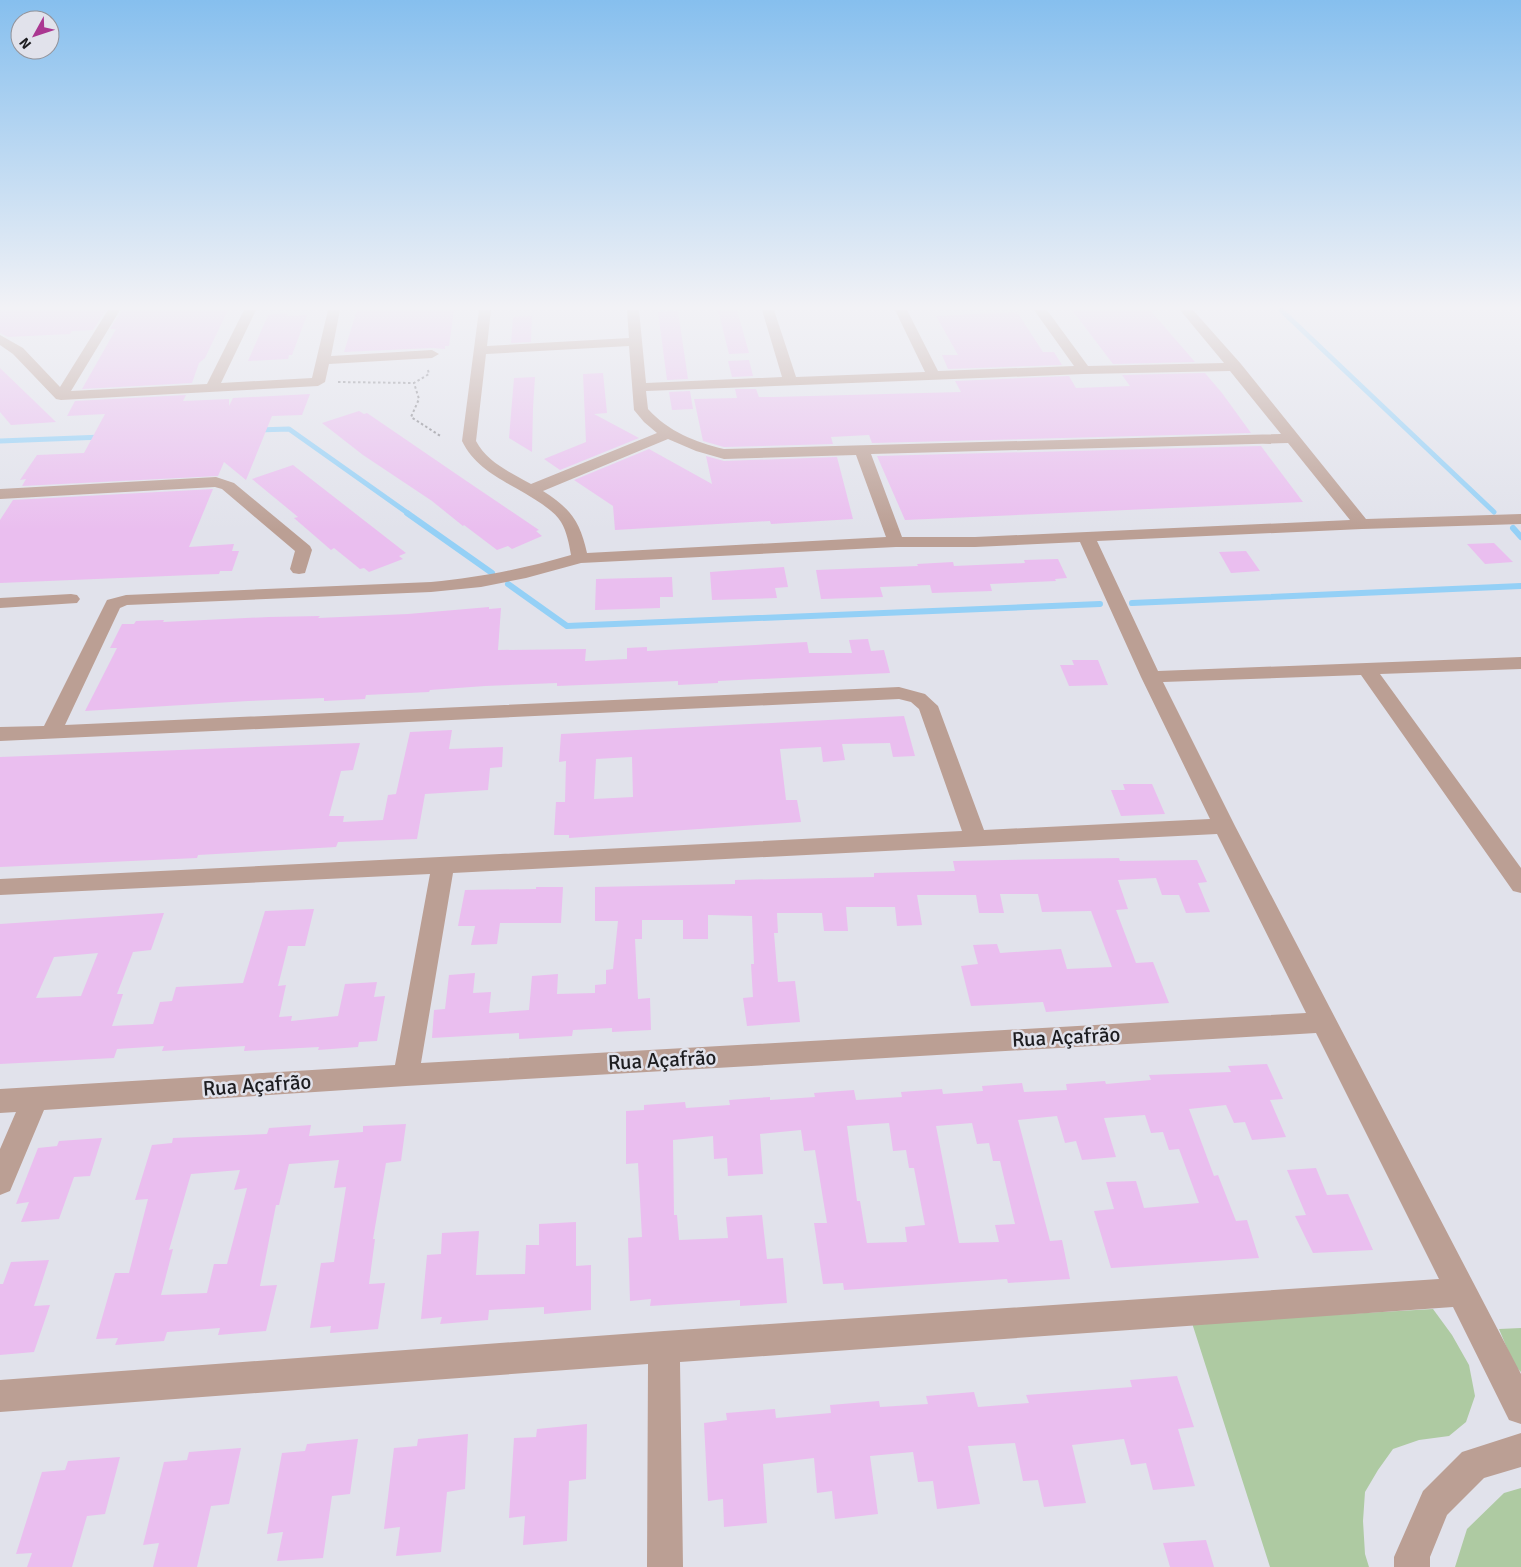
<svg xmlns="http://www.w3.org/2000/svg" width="1521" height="1567" font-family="Signika,sans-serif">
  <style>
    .green { fill: #aecaa2 }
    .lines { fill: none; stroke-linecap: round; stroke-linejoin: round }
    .stream-far1 { stroke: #94d0f6; stroke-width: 5 }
    .stream { stroke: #94d0f6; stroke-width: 6 }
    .building { fill: #eabeef; fill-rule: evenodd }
    .path { stroke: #838389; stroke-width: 2; stroke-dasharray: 2.5 2.5; stroke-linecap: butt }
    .minor { fill: #bb9f94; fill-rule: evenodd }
    .labels { text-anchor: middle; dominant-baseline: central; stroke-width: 5; stroke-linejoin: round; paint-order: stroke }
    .near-street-label { font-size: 21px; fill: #1d1d20; stroke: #e1e2eb }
  </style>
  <rect width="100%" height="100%" fill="#e1e2eb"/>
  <path class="green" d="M1433,1309L1452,1335L1469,1365L1475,1396L1466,1422L1449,1436L1419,1440L1393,1449L1378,1470L1365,1492L1363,1521L1365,1554L1369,1567H1270L1192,1323Z
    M1521,1328V1372L1514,1365L1499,1329Z
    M1521,1488V1567H1455L1467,1529L1504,1493Z"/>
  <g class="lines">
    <path class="stream-far1" d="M1281,310L1494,512
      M257,430L289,429L409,514
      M0,441L103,437"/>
    <path class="stream" d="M407,513L492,573
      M1513,528L1521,537
      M508,584L567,626L1100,604
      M1132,603L1521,586"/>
  </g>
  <path class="building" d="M0,310H106L93,330L72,331L70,334L8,337L0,333Z
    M122,310H228L205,358L199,363L192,383L82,389L116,329H110Z
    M357,310H454L449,346H445V349L432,348L344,352Z
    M718,310H737L749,353L729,354Z
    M1072,310H1150L1195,362L1113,364Z
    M678,311L688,379L667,380L658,312Z
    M1017,312L1043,352H1054L1062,365L948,369L942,355H958L936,316Z
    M288,313L287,316L307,315L292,355H289L288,359L248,361L268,315Z
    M532,316L531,342L511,343L513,317Z
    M749,360L753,376L732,377L728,361Z
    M0,368L56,422L11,425L0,412Z
    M603,373L607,413L594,414L639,438L560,470L544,459L586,442L583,374Z
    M1205,373L1222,393L1251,433L872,443L869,435L831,437L833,444L724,447L703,441L694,399L737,398L735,389H756L759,397H773L961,392L955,381L1069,376L1076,388L1130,386L1122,375Z
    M535,377L533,408L532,452L509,438L514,378Z
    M690,391L693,409L672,410L669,392Z
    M310,394L302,415L272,416L246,480L224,462L218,476L22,486L26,479L20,480L37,455L84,453L105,414L67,416L75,401L186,395L183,401L229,399V406L233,398Z
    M359,411L364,414L367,413L465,480L539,530L536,531L542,536L512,549L508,546L497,550L464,525L463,526L432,501L363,455L322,423Z
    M1261,446L1303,502L905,520L877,456Z
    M649,449L712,484L706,456L724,461L837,457L853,519L771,524L770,521L615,530L613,506L574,480Z
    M293,465L406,553L399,556L403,559L369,572L364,568L360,569L334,548L331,550L294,518L298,517L252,479Z
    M213,489L189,547L234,544L232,551H239L232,571H220L219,574L192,575L0,583V520L13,500Z
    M1494,543L1513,562L1485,564L1467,544Z
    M1246,551L1260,571L1231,573L1219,552Z
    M1058,559L1067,578L1055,579L1056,581L990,584L992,591L932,593L930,585L880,587L883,597L821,599L816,570L918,566L917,564L953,562L954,566L1025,563L1024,560Z
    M784,567L788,587L775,588L777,598L712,600L710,572Z
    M672,577L673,597H660V608L595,610L596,579Z
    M489,607V609L501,608L498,650L586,649L585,661L627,659V648L647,647V651L807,642L809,653H852L849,640L868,639L871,651L884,650L890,673L718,681V683L678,685V681L557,686V683L485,686L430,690L429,692L366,695L365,699L324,701V698L248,701L85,711L117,648H110L122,624H134L136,621L164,620L163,622L269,617L320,616L318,618L408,614Z
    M1072,660H1098L1108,685L1069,686L1060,665H1074Z
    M904,716L915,756L893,757L890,743L842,744L845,760L823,762L821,747L780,749L786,800H797L801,822L569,838V835H554L556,802H565L566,761L559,762L561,734ZM632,757L633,797L594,799L596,759Z
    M452,730L449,749L503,747L502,767L490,768L488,790L425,794L417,839L338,842L336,847L198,855L197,858L0,867V757L360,743L353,770L341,771L329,816H344L343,822L383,820L388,795L396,794L410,732Z
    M1123,784H1152L1165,814L1121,816L1111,790H1125Z
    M1119,858L1120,861L1197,860L1207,882L1198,883L1210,912L1186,913L1179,895H1162L1156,878L1118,880L1128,909L1116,910L1136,963L1153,962L1169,1003L1046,1012L1043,1002L971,1006L961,966L978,964L973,945L997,944L1000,953L1061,949L1067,969L1112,967L1091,911L1042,912L1038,894H1000L1004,913H979L976,895H917L922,925L897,926L895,907H846L848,931H824L822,913H777L778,933H774L778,982L795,981L800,1022L747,1026L743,998L753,997L751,964H754L752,916L708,915V939H683V920H642V939H635L638,999L650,998L651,1030L612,1032V1028L573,1030L572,1036L519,1039V1033L432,1038L434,1010L445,1009L449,975L475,973L473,993L491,992L489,1013L529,1010L532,976L558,974L557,994L595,993V985L606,984V970L613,969L618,921H595V887L735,884V880L874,877V873L955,871L953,861Z
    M536,887H563L561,923H500L497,944L471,945L475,926H458L465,890L536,889Z
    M314,909L305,946H288L278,986L286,985L279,1017L292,1016L291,1021L338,1016L345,984L377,982L374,997L385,996L377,1041L359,1042L358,1047L318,1050L319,1047L244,1051L245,1046L162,1051L164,1046L117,1049L114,1058L0,1064V924L164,913L151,950L133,952L117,994H123L112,1026L153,1024L160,1002L172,1001L176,987L243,983L265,911ZM98,953L81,996L36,998L54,957Z
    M1267,1064L1283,1099L1270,1100L1286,1137L1252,1140L1245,1122L1234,1123L1226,1105L1189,1109L1214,1176L1218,1175L1236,1221L1247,1220L1259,1258L1111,1268L1094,1211L1114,1209L1106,1182L1136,1181L1144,1208L1199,1203L1179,1149L1169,1150L1163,1132L1151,1133L1145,1115L1104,1118L1116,1157L1082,1160L1076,1141L1065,1143L1057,1116L1018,1120L1050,1241L1062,1240L1070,1279L1008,1283L1007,1279L844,1290L843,1283L823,1284L814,1223H827L815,1150L804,1151L801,1130L760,1134L763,1174L728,1176L727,1158L714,1159L713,1136L673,1140L674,1215H677L679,1240L728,1238L726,1217L762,1215L767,1259L783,1258L787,1303L740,1306V1300L650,1306L651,1299L630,1301L628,1238L642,1237L638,1163L626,1164V1111L644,1110V1105L685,1102L686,1108L730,1105L729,1100L770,1097V1100L815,1097L814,1093L854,1090L856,1100L902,1097L901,1092L942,1089L943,1094L983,1091L982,1086L1022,1083L1024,1092L1067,1090L1066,1084L1105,1081L1106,1084L1151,1080L1149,1075L1231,1072L1228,1066ZM889,1123L893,1151L906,1150L909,1168H914L925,1225L905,1227L907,1242L867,1243L860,1201H857L847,1126ZM972,1123L977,1144L989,1143L993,1161H1000L1015,1224L995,1225L999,1242L959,1243L936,1126Z
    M406,1124L401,1161L386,1163L373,1239H375L369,1284L385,1283L378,1329L330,1333L331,1326L310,1328L321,1263L334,1262L346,1187L334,1188L339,1160L289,1164L279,1205H276L260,1286L277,1285L266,1331L218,1335L220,1328L167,1332L164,1341L115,1345L118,1338L96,1339L115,1273H129L148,1199L135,1200L152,1145L172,1143L173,1138L267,1134L269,1128L311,1125L309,1136L363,1132V1126ZM240,1170L234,1190L247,1188L227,1264H214L207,1293L161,1295L173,1249L169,1250L191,1174Z
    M102,1138L90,1176L74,1177L59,1219L21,1222L29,1202L16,1204L38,1148L57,1146L59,1141Z
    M1316,1168L1327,1195L1348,1194L1373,1250L1313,1253L1295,1216L1306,1215L1287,1170Z
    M576,1222V1266L591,1265V1310L544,1314V1307L489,1310L488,1320L440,1324L442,1317L421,1319L427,1255L441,1254L442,1233L479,1231L476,1275L525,1274L526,1245H539V1224Z
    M49,1260L34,1306L50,1305L34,1352L0,1355V1284H3L11,1262Z
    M1177,1376L1194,1427L1178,1429L1195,1486L1153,1490L1146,1463L1131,1465L1124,1439L1072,1445L1086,1503L1044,1507L1038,1480L1023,1481L1015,1443L968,1446L980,1504L937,1509L933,1481L918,1482L913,1452L870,1456L878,1514L835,1519L832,1491L817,1493L814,1458L763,1464L767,1523L724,1527L723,1499L708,1501L704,1423L727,1420L726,1413L775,1409L776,1418L831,1413L830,1405L879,1401L880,1407L928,1404L926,1396L974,1392L978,1407L1029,1403L1026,1395L1132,1387L1130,1380Z
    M587,1424L586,1479L569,1481L567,1541L523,1545L525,1516L509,1518L514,1438L536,1437L537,1429Z
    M468,1434L465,1489L447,1492L441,1552L396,1556L400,1527L384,1529L394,1448L417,1446L418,1439Z
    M358,1439L350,1494L332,1496L323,1558L277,1561L283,1532L267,1534L282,1453L305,1451L307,1444Z
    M241,1448L229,1504L211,1506L197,1567H153L159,1543L143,1545L164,1462L187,1460L189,1452Z
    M120,1457L105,1514L87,1516L72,1567H27L32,1553L16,1554L42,1472L65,1470L68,1461Z
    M1206,1540L1214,1567H1170L1163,1543Z"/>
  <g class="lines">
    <path class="path" d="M428,370L429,374L414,383L419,399L411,417L442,437
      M338,382L414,383"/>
    <path class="minor" d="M108,310H120L71,391L207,384L244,310H256L221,383L312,378L328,310H340L331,356L432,350L439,354L432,358L329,364L325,382L318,386L61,400L56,399L13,354L0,345V335L23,348L60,387Z
      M479,310H491L487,346L629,338L627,310H639L646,383L782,377L762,310H774L796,377L925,372L895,310H907L938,371L1074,366L1034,310H1047L1088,366L1224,363L1180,310H1193L1241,364L1366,519L1521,514V524L1362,529L1097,541L1158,671L1521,657V669L1380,674L1521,868V893L1513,891L1361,675L1163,682L1235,826L1521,1374V1424L1509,1420L1453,1307L680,1362L683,1567H647L648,1364L0,1412V1380L664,1331L1439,1279L1316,1033L406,1086L44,1110L10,1191L0,1195V1149L16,1112L0,1113V1089L395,1065L430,874L0,895V879L962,831L919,709L911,702L899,699L0,741V727L44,726L107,600L126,595L431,582C481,577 523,569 571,555C569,544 567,532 561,522C557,515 549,509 542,504C514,484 478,474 462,441ZM629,346L634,410L644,422L657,433L531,484C511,473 487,462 476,441L486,354ZM1230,371L1281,434L724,449C695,442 669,432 648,409L646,391L1084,374ZM668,439L696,451L724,459L856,455L886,537L587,553C580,521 570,508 543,491ZM1288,443L1350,520L975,537H902L871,454ZM1080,542L1141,677L1210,819L984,830L938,706L925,694L899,687L65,725L120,608L127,605L431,592L481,587L526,578L581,563L896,547H975ZM1217,834L1306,1013L421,1063L453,873Z
      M216,477L234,483L310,546L312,550L305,573L299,574L293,573L290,569L295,551L222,489L215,487L0,499V489Z
      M71,594L77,595L80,599L77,603L0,608V598Z
      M1521,1433V1467L1484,1478L1447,1515L1430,1557V1567H1394V1557L1423,1491L1462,1452Z"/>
  </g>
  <linearGradient id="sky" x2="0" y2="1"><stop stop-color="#86bfee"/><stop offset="0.58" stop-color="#f2f2f6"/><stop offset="1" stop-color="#f2f2f6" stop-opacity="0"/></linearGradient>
  <rect width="1521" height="530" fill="url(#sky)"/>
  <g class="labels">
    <g class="near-street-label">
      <text transform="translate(1066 1037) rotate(-3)">Rua Açafrão</text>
      <text transform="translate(662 1060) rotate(-3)">Rua Açafrão</text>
      <text transform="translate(257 1085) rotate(-4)">Rua Açafrão</text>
    </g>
  </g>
  <g transform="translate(35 35) rotate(230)"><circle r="24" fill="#e1e2eb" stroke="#93939a"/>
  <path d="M0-4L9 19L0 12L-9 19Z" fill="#aa3791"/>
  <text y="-8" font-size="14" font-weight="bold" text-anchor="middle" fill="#1d1d20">N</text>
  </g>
</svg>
